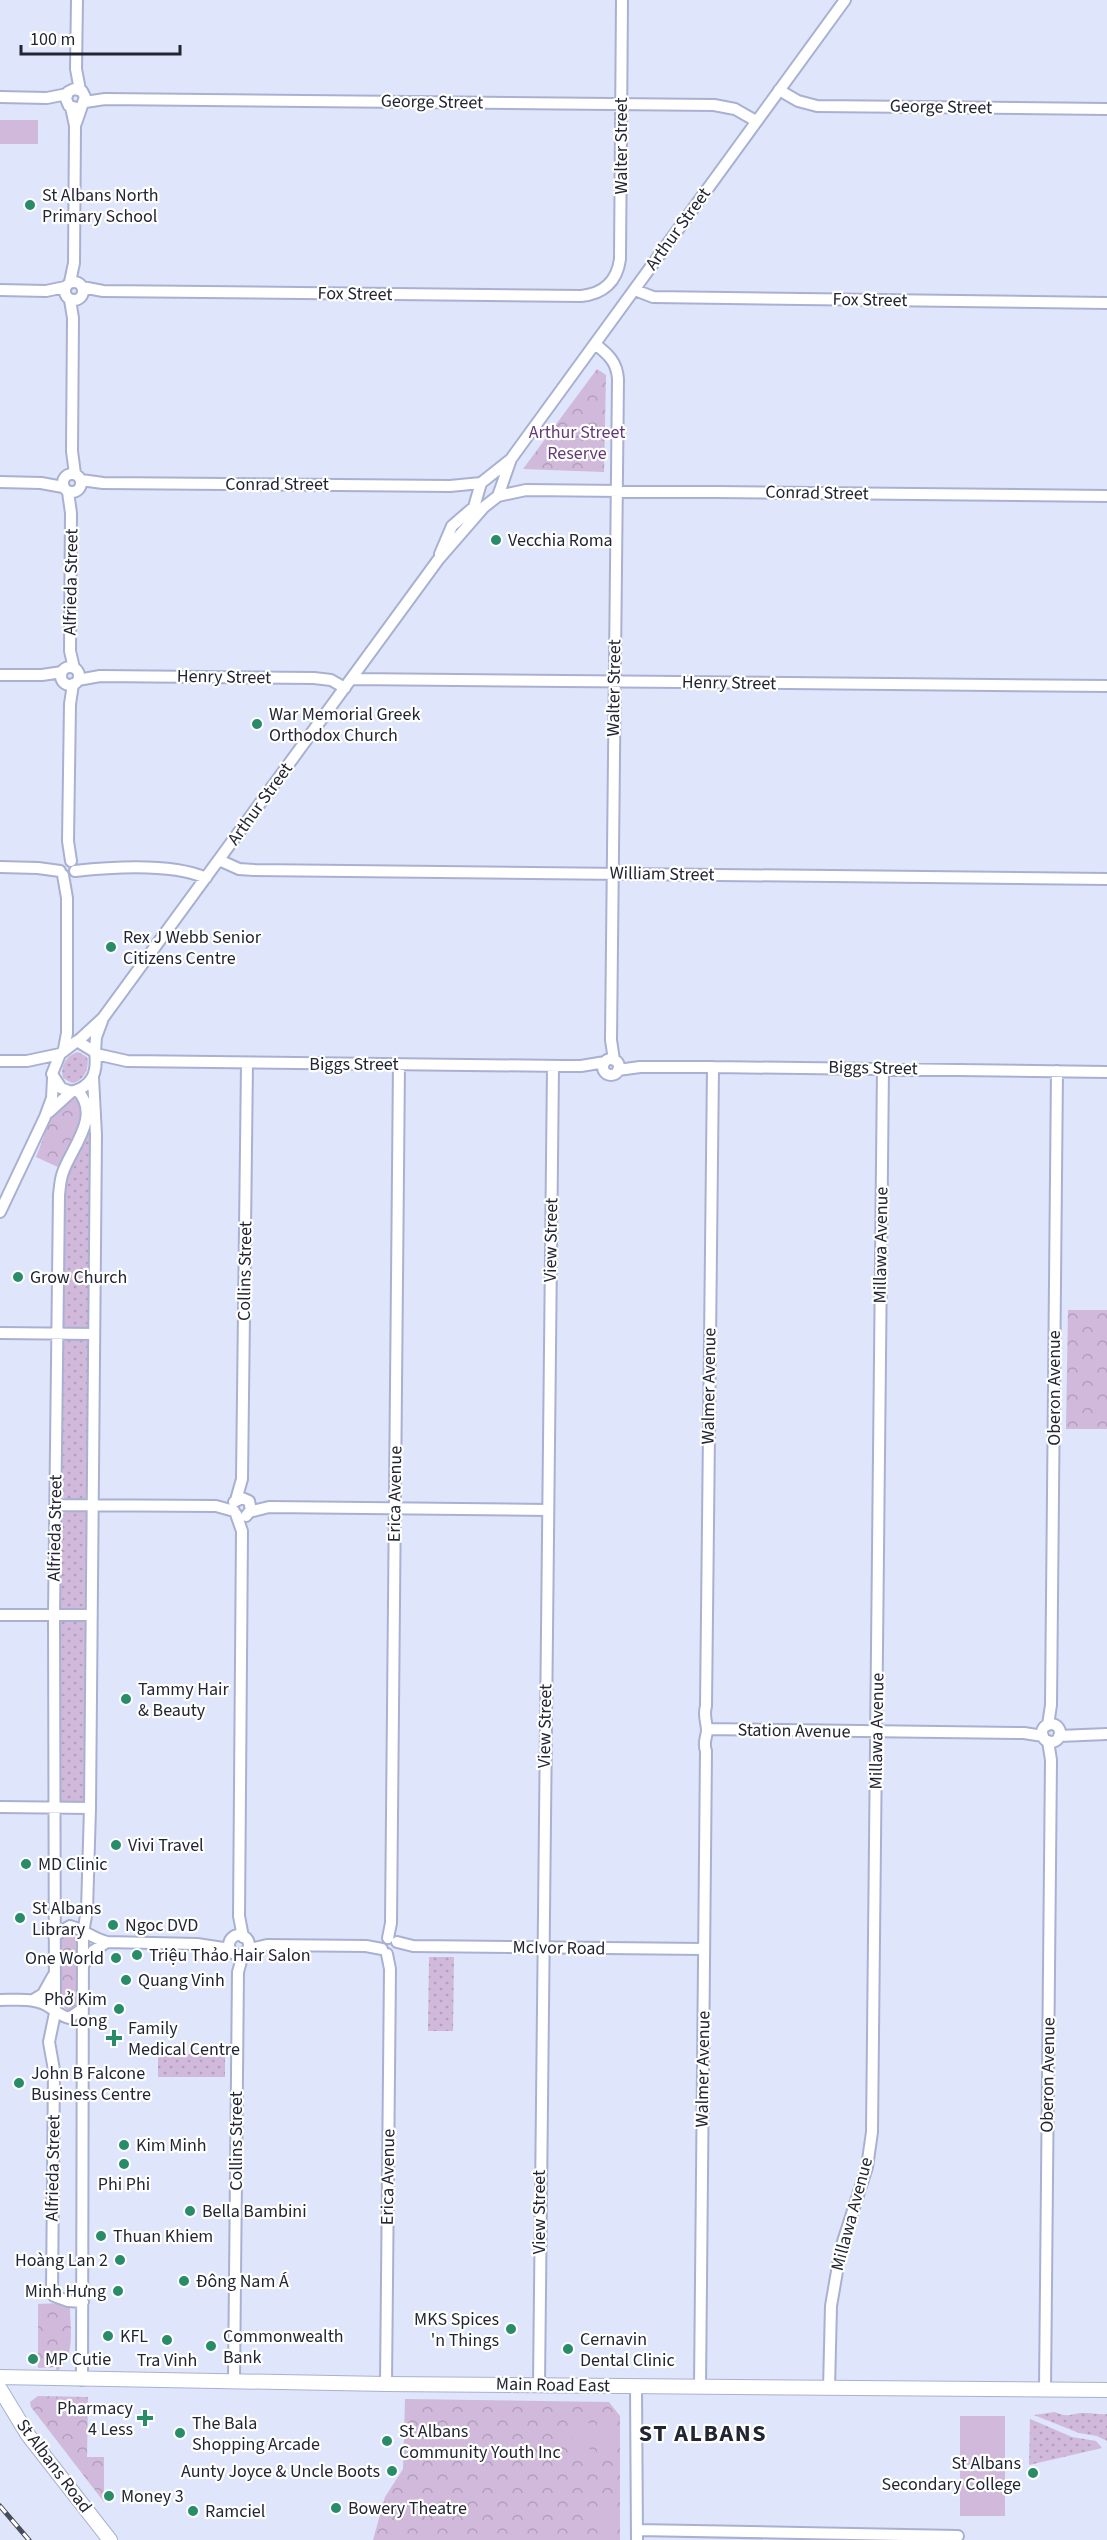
<svg xmlns="http://www.w3.org/2000/svg" width="1107" height="2540" font-family="'Source Sans 3',sans-serif">
  <style>
    .grass { fill: url(#grass-dots) }
    .park { fill: url(#park-crowns) }
    .pitch { fill: #d0b9da }
    .lines { fill: none; stroke-linecap: round; stroke-linejoin: round }
    .minor-casing { stroke: #a8b1d2; stroke-width: 14 }
    .major-casing { stroke: #a8b1d2; stroke-width: 16 }
    .minor { stroke: #fff; stroke-width: 10 }
    .major { stroke: #fff; stroke-width: 14 }
    .rail-casing { stroke: #484b5a; stroke-width: 5 }
    .rail { stroke: #fff; stroke-width: 3; stroke-dasharray: 9; stroke-linecap: butt }
    .poi-dot { fill: #278c67; stroke: #fff; stroke-width: 2 }
    .labels { text-anchor: middle; dominant-baseline: central; stroke-width: 4.5; stroke-linejoin: round; paint-order: stroke }
    .street-label { font-size: 18px; fill: #222532; stroke: #fff }
    .poi-label { font-size: 18px; fill: #222532; stroke: #fff; text-anchor: start }
    .park-label { font-size: 18px; fill: #653976; stroke: #fff }
    .district-label { font-size: 24px; font-weight: bold; letter-spacing: 1.5px; fill: #222532; stroke: #fff }
  </style>
  <defs>
    <pattern id="grass-dots" width="8" height="8" patternUnits="userSpaceOnUse" patternTransform="scale(1.5)"><rect width="8" height="8" fill="#d0b9da"/><path d="M2 2h.1M6 6h.1" fill="none" stroke="#b29fbc" stroke-width="1.8" stroke-linecap="round"/></pattern>
    <pattern id="park-crowns" width="20" height="18" patternUnits="userSpaceOnUse" patternTransform="scale(1.5)"><rect width="20" height="18" fill="#d0b9da"/><path d="M2 6a3 3 0 1 1 6 0M12 15a3 3 0 1 1 6 0" fill="none" stroke="#b29fbc"/></pattern>
  </defs>
  <rect width="100%" height="100%" fill="#dfe5fa"/>
  <path class="grass" d="M78,1052L87,1057C90,1068 84,1081 72,1083L63,1078C60,1067 66,1055 78,1052Z
    M92,1116L89,1326L88,1329H65L62,1324L64,1180Z
    M88,1338V1498L86,1500C75,1501 64,1504 60,1491L62,1347L65,1339Z
    M67,1509L87,1512L86,1610H60L59,1607L60,1518Z
    M64,1620H83L86,1624L84,1803L59,1802V1624Z
    M429,1957H454L453,2031H428Z
    M158,2054H225V2077H158Z
    M1055,2412C1070,2419 1072,2412 1086,2413C1094,2413 1099,2415 1107,2414V2441L1097,2436L1079,2433L1034,2415Z
    M1030,2419L1072,2437L1096,2441L1102,2448L1029,2465Z"/>
  <path class="park" d="M597,369L606,375L604,472L523,469Z
    M74,1098L80,1100L83,1118L60,1168L36,1157C46,1134 48,1111 74,1098Z
    M1068,1310H1107V1429H1066Z
    M71,1933C86,1942 80,1990 77,2006L68,2011L59,2002C59,1982 53,1953 64,1935Z
    M62,2303L70,2308C70,2327 76,2358 57,2371L56,2367L38,2368V2304Z
    M38,2396L88,2397L87,2457H104V2502L31,2407L30,2402Z
    M405,2399L609,2402L620,2416V2540H373L385,2497L403,2469Z"/>
  <path class="pitch" d="M0,120H38V144H0Z
    M960,2416H1005V2464L960,2465Z
    M572,2423H589L590,2461H573Z
    M597,2423H614L615,2461H597Z
    M960,2471H1005V2516H960Z
    M614,2511L615,2540H598L597,2512Z"/>
  <g class="lines">
    <g class="minor-casing">
      <path id="minor" d="M77,0L76,69L80,90
        M779,90L798,101L817,106L1107,109
        M0,97L47,98L67,94
        M85,102L105,99L714,105L735,109L756,121
        M76,123L85,97L82,91L74,89L68,92L66,99L69,106L77,108
        M65 291a9 9 0 1 1 18 0a9 9 0 1 1-18 0Z
        M70,282L74,263L75,126L71,107
        M82,287L103,291L581,296C603,294 617,282 620,259L622,0
        M0,290L46,291L65,287
        M635,290L653,297L1107,303
        M70,300L73,318L72,451L75,474
        M595,344C608,354 617,362 618,379L611,1040L614,1060
        M63 483a9 9 0 1 1 18 0a9 9 0 1 1-18 0Z
        M81,480L103,483L450,486L481,483
        M0,482L41,483L63,487
        M68,492L71,513L70,651L74,668
        M498,496L526,490L1107,496
        M440,554L452,526L474,507L481,483L510,460
        M61 676a9 9 0 1 1 18 0a9 9 0 1 1-18 0Z
        M0,675H42L62,672
        M352,679L1107,686
        M78,680L100,676L314,678L331,680L345,688
        M219,860L239,869L254,870L1107,879
        M71,861L68,841L70,704L73,684
        M0,867L38,868L60,871
        M75,871C112,867 172,863 206,878
        M63,875L67,898V1033L64,1049
        M77,1041L95,1052C98,1073 92,1087 71,1092L61,1088L52,1074L60,1054Z
        M78,1041L103,1018L438,560L484,507L498,496L511,459L845,0
        M95,1052L96,1037L102,1021
        M96,1054L127,1061L563,1066H581L605,1062
        M603 1067a8 8 0 1 1 16 0a8 8 0 1 1-16 0Z
        M0,1061H27L60,1054
        M618,1070L640,1067H713L1107,1072
        M77,1090C102,1115 72,1147 63,1172C60,1180 60,1187 59,1195L54,1615L55,2013L49,2042L54,2070L52,2292L54,2296L68,2301L83,2302
        M49,1112L71,1092
        M0,1212L45,1117L52,1098L53,1078
        M0,1333L94,1334
        M236,1500L242,1479L247,1063
        M234,1502L242,1498L249,1501L251,1510L246,1516
        M55,1505L216,1506L234,1511
        M249,1512L269,1507L547,1510
        M236,1514L242,1531L239,1916L243,1937
        M0,1615H91
        M1042 1733a9 9 0 1 1 18 0a9 9 0 1 1-18 0Z
        M1048,1725L1051,1705L1057,1071
        M707,1729L1024,1733L1043,1736
        M1059,1736L1107,1734
        M0,1807L90,1808
        M229 1945a10 10 0 1 1 20 0a10 10 0 1 1-20 0Z
        M54,1936L70,1926C83,1929 93,1939 107,1942L197,1944L230,1949
        M388,1938L391,1923L399,1064
        M397,1942L413,1946L704,1949
        M247,1950L267,1945L366,1946L382,1949
        M84,1964L93,1951L107,1942
        M0,2000C14,2000 31,1998 44,2004C53,2008 58,2015 69,2018L82,2009
        M33,2000L43,1994L53,1976
        M82,2380L83,1933L87,1910L90,1808L96,1135L93,1077
        M234,2381L238,1972L243,1954
        M386,2384L390,1969L387,1954
        M539,2385L553,1066
        M636,2386L637,2540
        M700,2387L706,1751C703,1743 706,1739 707,1731C707,1722 703,1716 706,1706L713,1067
        M829,2388L831,2306L841,2248L867,2167L872,2132L883,1068
        M1045,2390L1051,1760L1048,1741
        M637,2530L958,2536"/>
    </g>
    <g class="major-casing">
      <path id="major" d="M0,2377L386,2384L1107,2390
        M0,2389L28,2435L110,2540"/>
    </g>
    <use href="#minor" class="minor"/>
    <use href="#major" class="major"/>
    <g class="rail-casing">
      <path id="rail" d="M0,2506L29,2540"/>
    </g>
    <use href="#rail" class="rail"/>
  </g>
  <g class="poi-dot">
    <circle cx="30" cy="205" r="6"/>
    <circle cx="496" cy="540" r="6"/>
    <circle cx="257" cy="724" r="6"/>
    <circle cx="111" cy="947" r="6"/>
    <circle cx="18" cy="1277" r="6"/>
    <circle cx="126" cy="1699" r="6"/>
    <circle cx="116" cy="1845" r="6"/>
    <circle cx="26" cy="1864" r="6"/>
    <circle cx="20" cy="1918" r="6"/>
    <circle cx="113" cy="1925" r="6"/>
    <circle cx="137" cy="1955" r="6"/>
    <circle cx="116" cy="1958" r="6"/>
    <circle cx="126" cy="1980" r="6"/>
    <circle cx="119" cy="2009" r="6"/>
    <path d="M111 2029h6v6h6v6h-6v6h-6v-6h-6v-6h6z"/>
    <circle cx="19" cy="2083" r="6"/>
    <circle cx="124" cy="2145" r="6"/>
    <circle cx="124" cy="2164" r="6"/>
    <circle cx="190" cy="2211" r="6"/>
    <circle cx="101" cy="2236" r="6"/>
    <circle cx="120" cy="2260" r="6"/>
    <circle cx="184" cy="2281" r="6"/>
    <circle cx="118" cy="2291" r="6"/>
    <circle cx="511" cy="2329" r="6"/>
    <circle cx="108" cy="2336" r="6"/>
    <circle cx="167" cy="2340" r="6"/>
    <circle cx="211" cy="2346" r="6"/>
    <circle cx="568" cy="2349" r="6"/>
    <circle cx="33" cy="2359" r="6"/>
    <path d="M142 2409h6v6h6v6h-6v6h-6v-6h-6v-6h6z"/>
    <circle cx="180" cy="2433" r="6"/>
    <circle cx="387" cy="2441" r="6"/>
    <circle cx="392" cy="2471" r="6"/>
    <circle cx="1033" cy="2473" r="6"/>
    <circle cx="109" cy="2496" r="6"/>
    <circle cx="336" cy="2508" r="6"/>
    <circle cx="193" cy="2511" r="6"/>
  </g>
  <g class="labels">
    <g class="street-label">
      <text transform="translate(432 102) rotate(1)">George Street</text>
      <text transform="translate(941 107) rotate(1)">George Street</text>
      <text transform="translate(621 146) rotate(-90)">Walter Street</text>
      <text transform="translate(678 229) rotate(-54)">Arthur Street</text>
      <text transform="translate(355 294) rotate(1)">Fox Street</text>
      <text transform="translate(870 300) rotate(1)">Fox Street</text>
      <text x="277" y="484">Conrad Street</text>
      <text transform="translate(817 493) rotate(1)">Conrad Street</text>
      <text transform="translate(71 582) rotate(-89)">Alfrieda Street</text>
      <text transform="translate(224 677) rotate(1)">Henry Street</text>
      <text transform="translate(729 683) rotate(1)">Henry Street</text>
      <text transform="translate(614 688) rotate(-89)">Walter Street</text>
      <text transform="translate(260 804) rotate(-54)">Arthur Street</text>
      <text transform="translate(662 874) rotate(1)">William Street</text>
      <text x="354" y="1064">Biggs Street</text>
      <text transform="translate(873 1068) rotate(1)">Biggs Street</text>
      <text transform="translate(551 1240) rotate(-89)">View Street</text>
      <text transform="translate(881 1245) rotate(-89)">Millawa Avenue</text>
      <text transform="translate(245 1271) rotate(-89)">Collins Street</text>
      <text transform="translate(709 1386) rotate(-89)">Walmer Avenue</text>
      <text transform="translate(1054 1388) rotate(-90)">Oberon Avenue</text>
      <text transform="translate(395 1494) rotate(-89)">Erica Avenue</text>
      <text transform="translate(55 1528) rotate(-89)">Alfrieda Street</text>
      <text transform="translate(545 1726) rotate(-89)">View Street</text>
      <text transform="translate(794 1731) rotate(1)">Station Avenue</text>
      <text transform="translate(877 1731) rotate(-89)">Millawa Avenue</text>
      <text transform="translate(559 1948) rotate(1)">McIvor Road</text>
      <text transform="translate(703 2069) rotate(-89)">Walmer Avenue</text>
      <text transform="translate(1048 2075) rotate(-89)">Oberon Avenue</text>
      <text transform="translate(236 2141) rotate(-90)">Collins Street</text>
      <text transform="translate(53 2168) rotate(-89)">Alfrieda Street</text>
      <text transform="translate(388 2177) rotate(-89)">Erica Avenue</text>
      <text transform="translate(539 2212) rotate(-90)">View Street</text>
      <text transform="translate(852 2214) rotate(-75)">Millawa Avenue</text>
      <text transform="translate(553 2385) rotate(1)">Main Road East</text>
      <text transform="translate(54 2466) rotate(53)">St Albans Road</text>
    </g>
    <g class="poi-label">
      <text x="42" y="195">St Albans North<tspan x="42" dy="21">Primary School</tspan></text>
      <text x="508" y="540">Vecchia Roma</text>
      <text x="269" y="714">War Memorial Greek<tspan x="269" dy="21">Orthodox Church</tspan></text>
      <text x="123" y="937">Rex J Webb Senior<tspan x="123" dy="21">Citizens Centre</tspan></text>
      <text x="30" y="1277">Grow Church</text>
      <text x="138" y="1689">Tammy Hair<tspan x="138" dy="21">&amp; Beauty</tspan></text>
      <text x="128" y="1845">Vivi Travel</text>
      <text x="38" y="1864">MD Clinic</text>
      <text x="32" y="1908">St Albans<tspan x="32" dy="21">Library</tspan></text>
      <text x="125" y="1925">Ngoc DVD</text>
      <text x="149" y="1955">Triệu Thảo Hair Salon</text>
      <text x="104" y="1958" text-anchor="end">One World</text>
      <text x="138" y="1980">Quang Vinh</text>
      <text x="107" y="1999" text-anchor="end">Phở Kim<tspan x="107" dy="21">Long</tspan></text>
      <text x="128" y="2028">Family<tspan x="128" dy="21">Medical Centre</tspan></text>
      <text x="31" y="2073">John B Falcone<tspan x="31" dy="21">Business Centre</tspan></text>
      <text x="136" y="2145">Kim Minh</text>
      <text x="124" y="2184" text-anchor="middle">Phi Phi</text>
      <text x="202" y="2211">Bella Bambini</text>
      <text x="113" y="2236">Thuan Khiem</text>
      <text x="108" y="2260" text-anchor="end">Hoàng Lan 2</text>
      <text x="196" y="2281">Đông Nam Á</text>
      <text x="106" y="2291" text-anchor="end">Minh Hưng</text>
      <text x="499" y="2319" text-anchor="end">MKS Spices<tspan x="499" dy="21">'n Things</tspan></text>
      <text x="120" y="2336">KFL</text>
      <text x="223" y="2336">Commonwealth<tspan x="223" dy="21">Bank</tspan></text>
      <text x="580" y="2339">Cernavin<tspan x="580" dy="21">Dental Clinic</tspan></text>
      <text x="45" y="2359">MP Cutie</text>
      <text x="167" y="2360" text-anchor="middle">Tra Vinh</text>
      <text x="133" y="2408" text-anchor="end">Pharmacy<tspan x="133" dy="21">4 Less</tspan></text>
      <text x="192" y="2423">The Bala<tspan x="192" dy="21">Shopping Arcade</tspan></text>
      <text x="399" y="2431">St Albans<tspan x="399" dy="21">Community Youth Inc</tspan></text>
      <text x="1021" y="2463" text-anchor="end">St Albans<tspan x="1021" dy="21">Secondary College</tspan></text>
      <text x="380" y="2471" text-anchor="end">Aunty Joyce &amp; Uncle Boots</text>
      <text x="121" y="2496">Money 3</text>
      <text x="348" y="2508">Bowery Theatre</text>
      <text x="205" y="2511">Ramciel</text>
    </g>
    <g class="park-label">
      <text x="577" y="432">Arthur Street<tspan x="577" dy="21">Reserve</tspan></text>
    </g>
    <g class="district-label">
      <text x="703" y="2433">ST ALBANS</text>
    </g>
  </g>
  <path d="M21 45v9h159v-9" fill="none" stroke="#222532" stroke-width="3"/>
  <text x="30" y="45" font-size="18" fill="#222532" stroke="#ffffff" stroke-width="4.5" paint-order="stroke">100 m</text>
</svg>
